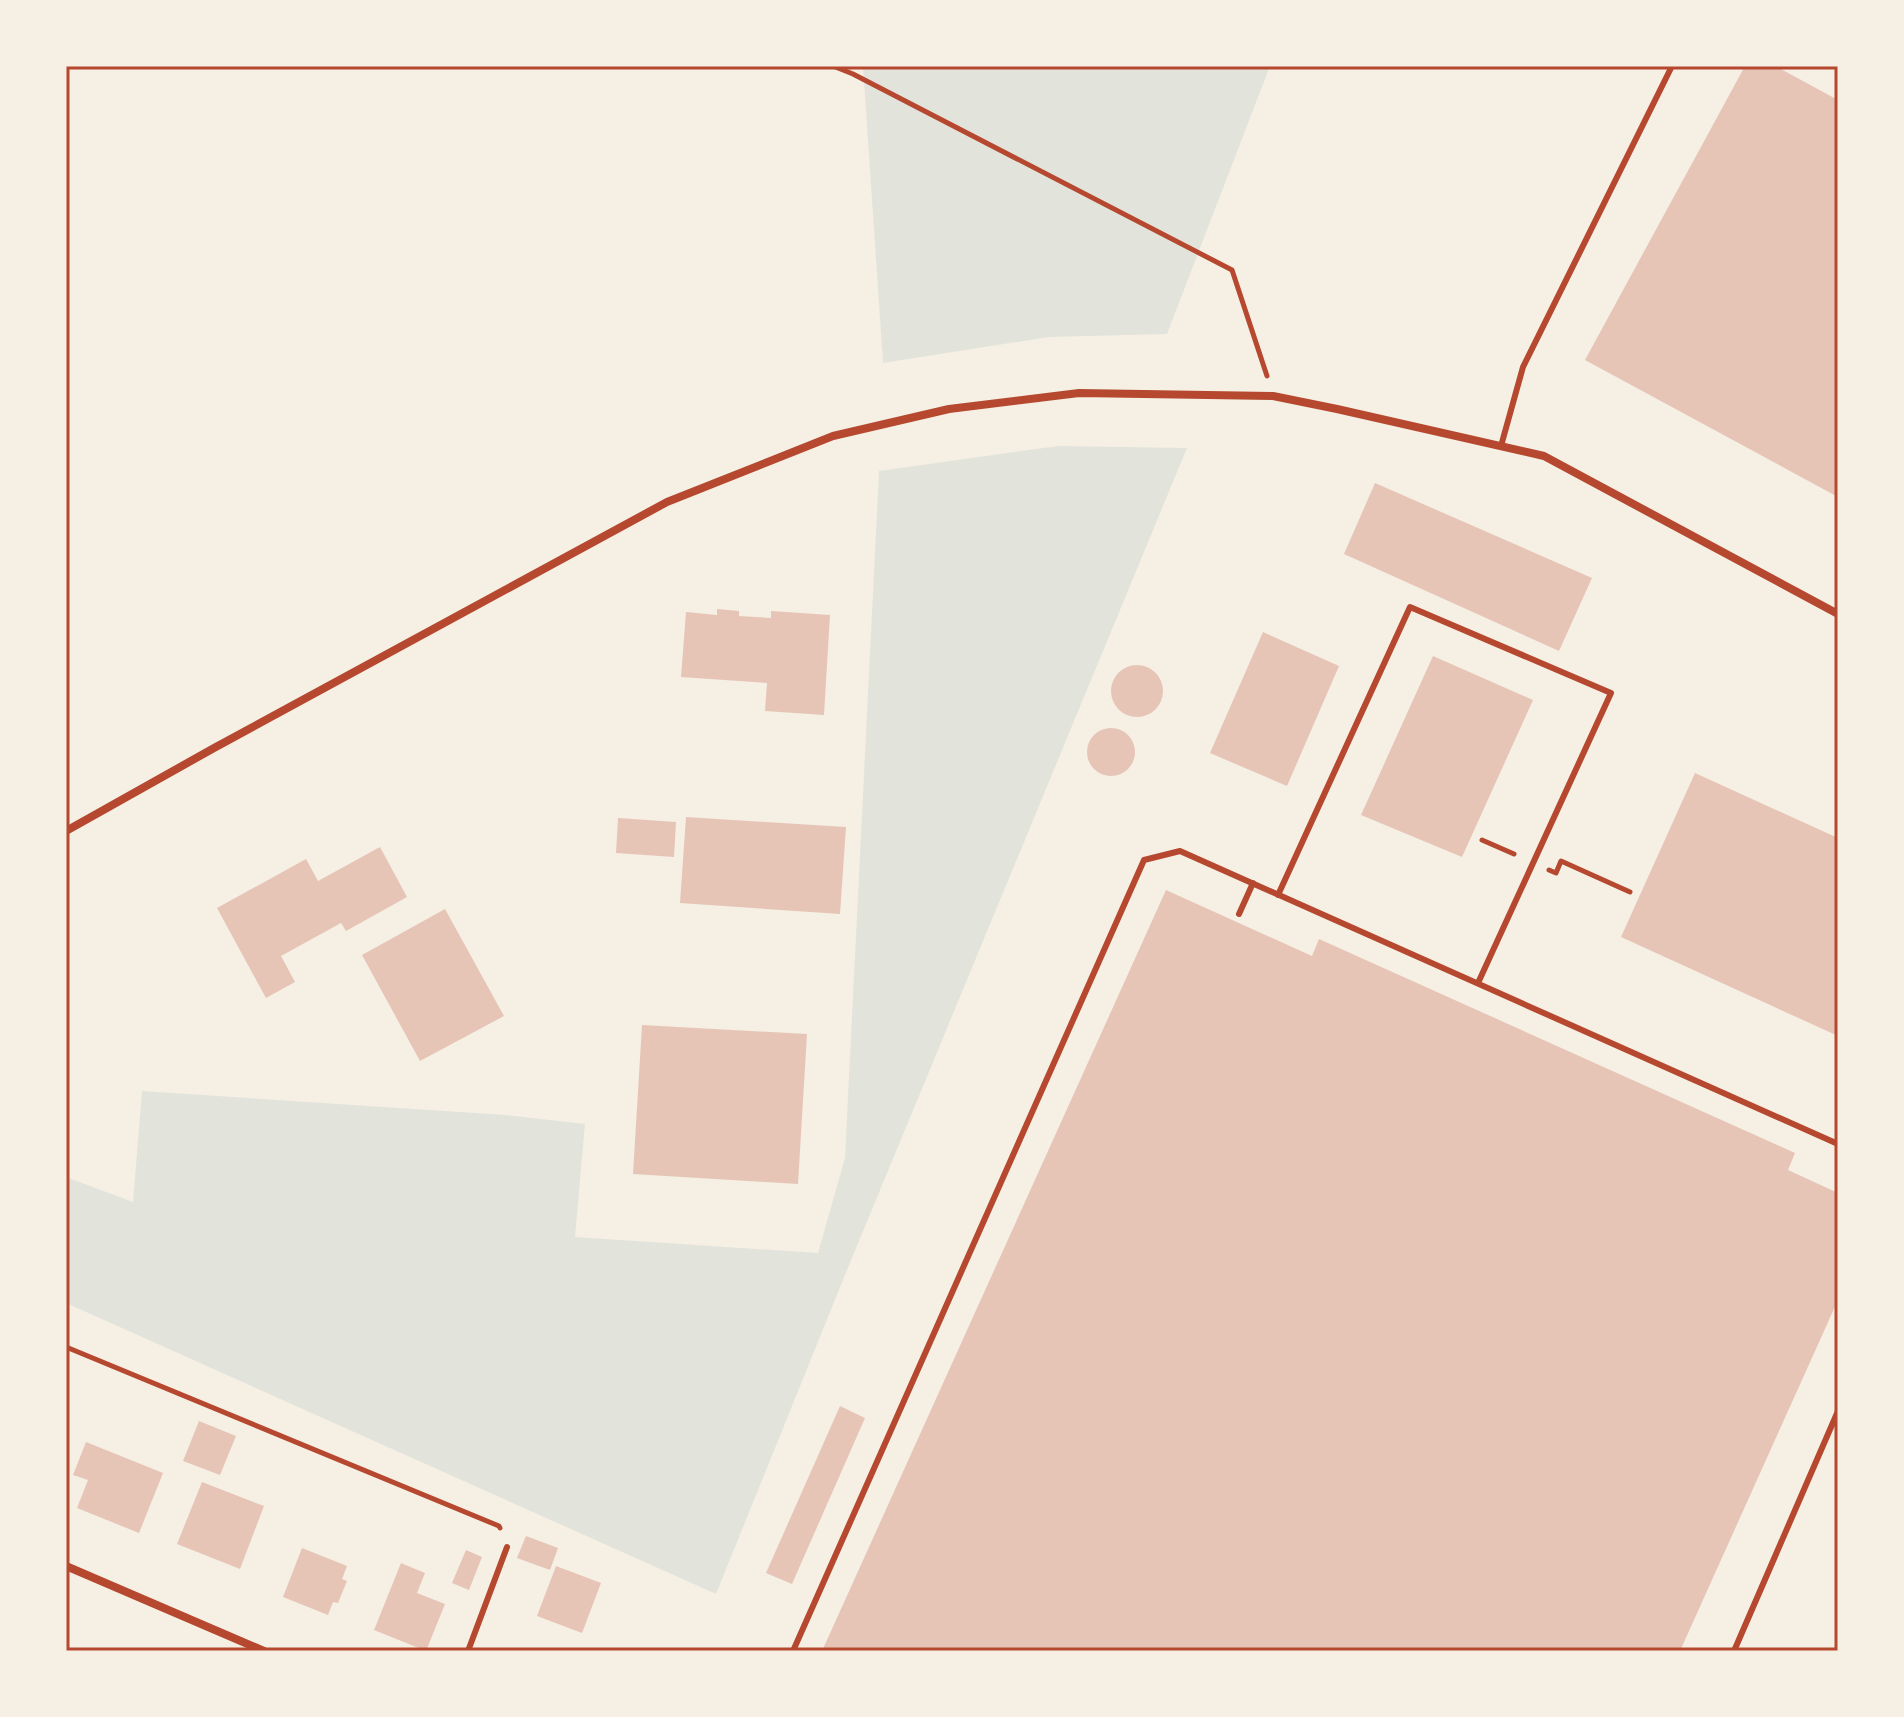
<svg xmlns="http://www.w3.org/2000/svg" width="1904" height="1717" font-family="'Asap Condensed',sans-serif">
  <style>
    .green { fill: #e2e4dc }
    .building { fill: #e6c5b7 }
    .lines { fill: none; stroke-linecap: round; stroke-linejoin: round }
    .path { stroke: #b5482f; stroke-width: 5 }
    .service { stroke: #b5482f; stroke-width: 6 }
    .minor { stroke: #b5482f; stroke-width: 8 }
    .neatline { fill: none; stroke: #b5482f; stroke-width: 3 }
  </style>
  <rect width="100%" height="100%" fill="#f6efe4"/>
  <path class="green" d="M863,66H1270L1167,334L1049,337L883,363Z
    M1058,446L1187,448L847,1270L716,1594L66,1303V1177L133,1202L142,1091L506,1115L585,1124L575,1237L818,1253L845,1158L879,471Z"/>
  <path class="building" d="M1745,66H1775L1838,100V497L1585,360Z
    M1375,483L1592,578L1559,651L1344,554Z
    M717,609L739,611V616L771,618V611L830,615L824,715L765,711L767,683L681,677L686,612L717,615Z
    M1263,632L1339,666L1287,786L1210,753Z
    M1433,656L1533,700L1462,857L1361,815Z
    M1111 691a26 26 0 1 1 52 0a26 26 0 1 1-52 0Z
    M1087 752a24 24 0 1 1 48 0a24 24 0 1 1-48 0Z
    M1695,773L1838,838V1036L1621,937Z
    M686,817L846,827L840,914L680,903Z
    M618,818L676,822L674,857L616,853Z
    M380,847L407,897L346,931L341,923L281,956L295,982L266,998L217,908L306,859L318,881Z
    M1166,890L1312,956L1319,939L1795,1153L1788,1170L1838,1193V1300L1680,1651H822Z
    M445,909L504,1016L420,1061L362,955Z
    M642,1025L807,1034L798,1184L633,1174Z
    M840,1406L865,1418L792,1584L766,1573Z
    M199,1421L236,1436L220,1475L183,1461Z
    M86,1442L163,1473L139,1533L77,1508L88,1480L73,1475Z
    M202,1482L264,1506L240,1569L177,1544Z
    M526,1536L558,1548L550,1570L517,1558Z
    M302,1548L347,1566L342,1579L347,1581L338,1603L333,1602L328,1615L283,1597Z
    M466,1550L482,1557L469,1590L452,1583Z
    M401,1563L425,1573L417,1593L445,1604L426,1651L374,1630Z
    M556,1566L601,1583L582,1633L537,1616Z"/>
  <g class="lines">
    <path class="path" d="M833,66L853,74L1232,270L1267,376
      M1482,840L1514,854
      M1549,870L1556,873L1561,861L1630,892
      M66,1347L499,1526L500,1528"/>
    <path class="service" d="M1501,446L1523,367L1672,66
      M1278,895L1410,607L1611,693L1478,983
      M1239,914L1253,883
      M468,1651L507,1547
      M793,1651L1144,860L1180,851L1838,1144
      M1734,1651L1838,1411"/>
    <path class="minor" d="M66,831L214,748L667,502L833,436L949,409L1079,393L1273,396L1337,409L1544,456L1838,614
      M66,1566L264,1651"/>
  </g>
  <rect width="1904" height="1717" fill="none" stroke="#f6efe4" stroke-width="136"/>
  <rect x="68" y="68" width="1768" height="1581" class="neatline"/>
</svg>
